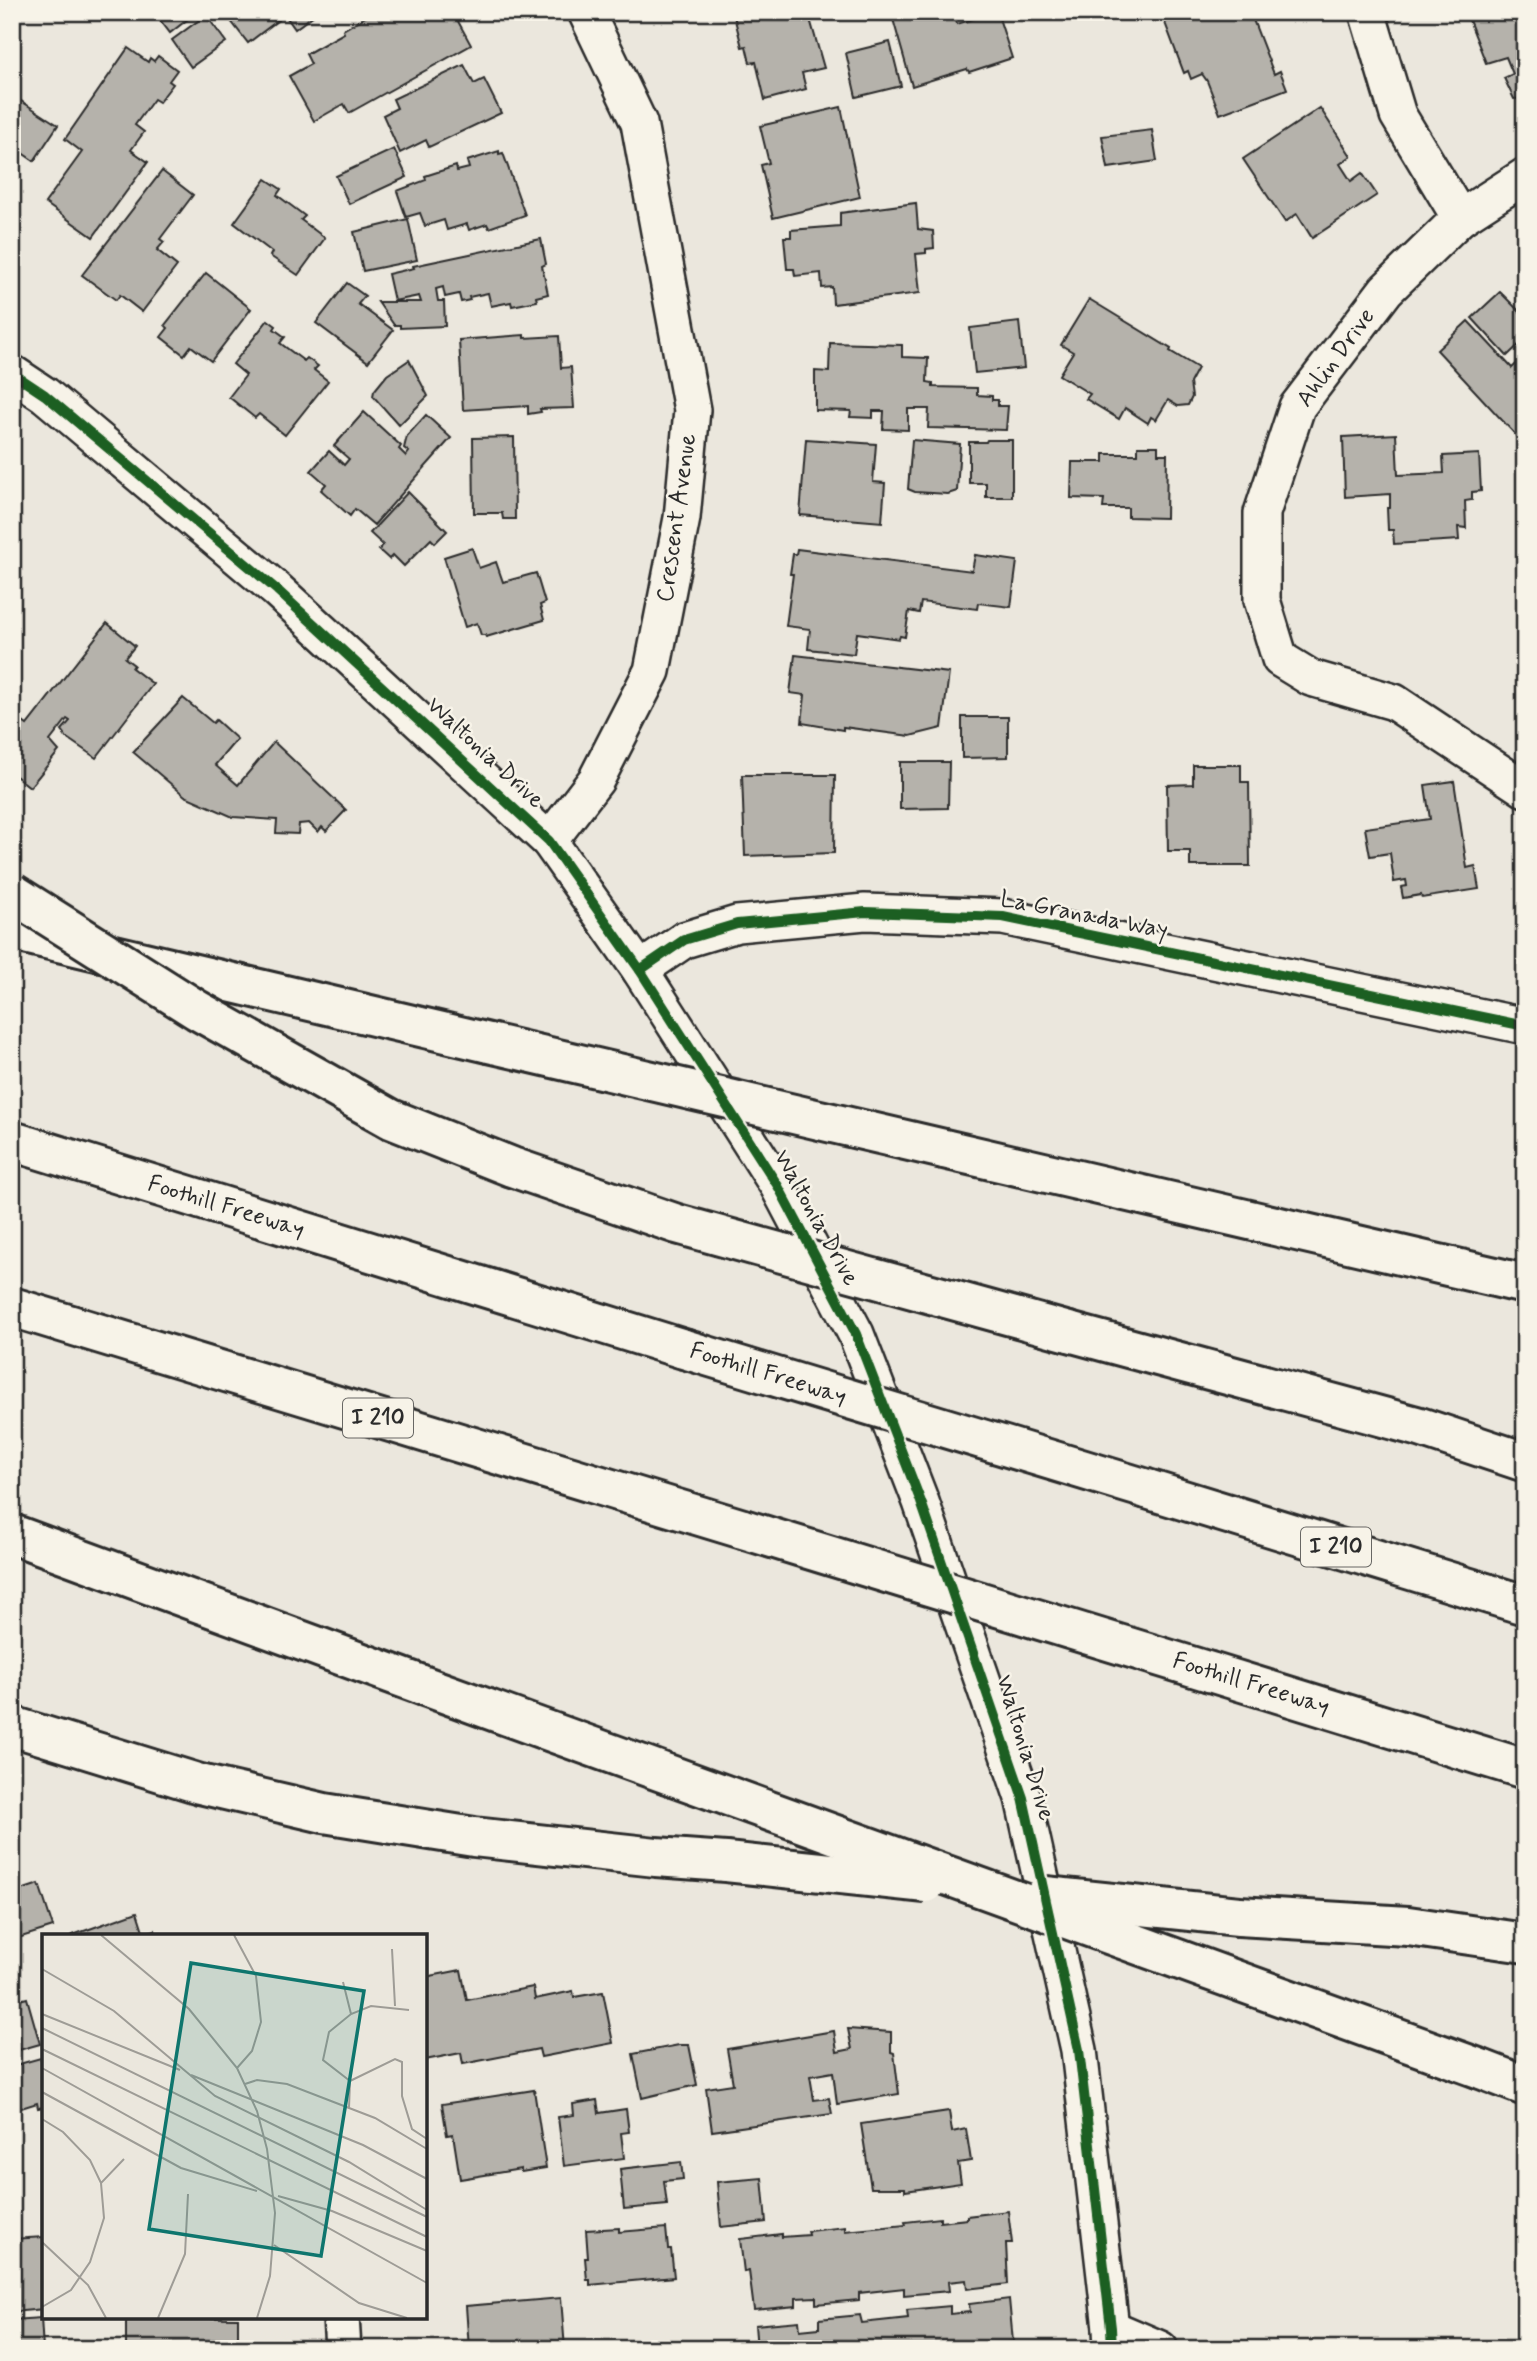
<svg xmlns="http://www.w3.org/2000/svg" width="1537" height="2361" font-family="Mynerve,sans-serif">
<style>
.building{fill:#b5b2ab;stroke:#2b2b2b;stroke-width:2}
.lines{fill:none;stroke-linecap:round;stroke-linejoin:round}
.street-casing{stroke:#2b2b2b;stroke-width:40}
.highway-casing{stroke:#2b2b2b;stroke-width:44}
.street{stroke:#f7f3e8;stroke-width:35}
.highway{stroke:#f7f3e8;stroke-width:38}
.highway-bridge-casing{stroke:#2b2b2b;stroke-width:44;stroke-linecap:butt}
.highway-bridge{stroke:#f7f3e8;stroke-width:38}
.cycleway-casing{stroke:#f7f3e8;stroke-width:15}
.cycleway{stroke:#1b5e20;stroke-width:10}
.labels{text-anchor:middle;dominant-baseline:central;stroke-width:5;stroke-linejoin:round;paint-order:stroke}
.shield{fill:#f7f3e8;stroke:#686764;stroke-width:2}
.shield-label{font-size:23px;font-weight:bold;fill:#2b2b2b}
.street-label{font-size:24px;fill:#2b2b2b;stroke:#f7f3e8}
.inset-road{fill:none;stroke:#9e9c96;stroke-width:2}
.view{fill:#0f766e;fill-opacity:0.15;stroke:#0f766e;stroke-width:3.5}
.inset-edge{fill:none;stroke:#2b2b2b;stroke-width:3.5}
</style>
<rect width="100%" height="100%" fill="#ebe7dd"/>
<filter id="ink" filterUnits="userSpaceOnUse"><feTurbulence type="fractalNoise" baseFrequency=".0143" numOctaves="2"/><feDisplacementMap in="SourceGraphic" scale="14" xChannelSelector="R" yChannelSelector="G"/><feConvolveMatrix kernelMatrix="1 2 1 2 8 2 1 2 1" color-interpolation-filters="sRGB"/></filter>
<g filter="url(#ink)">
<g class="building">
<path d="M 154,12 L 197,12 L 170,33 Z"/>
<path d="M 224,12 L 318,12 L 295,29 L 285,15 L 248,43 Z"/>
<path d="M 374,12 L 453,12 L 471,45 L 349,113 L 344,104 L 314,121 L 289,76 L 311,64 L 306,54 L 344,33 L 343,30 Z"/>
<path d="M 748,12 L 808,12 L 824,68 L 802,73 L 806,89 L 765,100 L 756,62 L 750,63 L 746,46 L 742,47 L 734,16 Z"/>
<path d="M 891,12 L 954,12 L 957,24 L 997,12 L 1012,58 L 969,72 L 967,69 L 912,86 Z"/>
<path d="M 1161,12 L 1216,12 L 1217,15 L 1225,12 L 1250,12 L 1274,74 L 1280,71 L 1287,89 L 1220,114 L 1207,81 L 1202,74 L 1191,79 L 1188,71 L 1184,73 Z"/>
<path d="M 1476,12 L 1525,12 L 1525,98 L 1514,99 L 1504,78 L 1513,74 L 1506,57 L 1486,63 L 1469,20 L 1475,18 L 1473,13 Z"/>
<path d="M 206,15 L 226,42 L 191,67 L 172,40 Z"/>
<path d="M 890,42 L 901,86 L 856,97 L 846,53 Z"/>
<path d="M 128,48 L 148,62 L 150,58 L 154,61 L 158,56 L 177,70 L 169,81 L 173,84 L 159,102 L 154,99 L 135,125 L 144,132 L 131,150 L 148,162 L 93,237 L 45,203 L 82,152 L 65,139 Z"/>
<path d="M 464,65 L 474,84 L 484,79 L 501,113 L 429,147 L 426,140 L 400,153 L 383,115 L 397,108 L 393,99 Z"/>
<path d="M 18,99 L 58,125 L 34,161 L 12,146 L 12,108 Z"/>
<path d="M 841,107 L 860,197 L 773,218 L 761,165 L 769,163 L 760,126 Z"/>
<path d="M 1320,108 L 1351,156 L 1340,164 L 1351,181 L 1362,173 L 1377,195 L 1312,238 L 1297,214 L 1285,222 L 1243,159 Z"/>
<path d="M 1152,130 L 1157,161 L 1108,168 L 1102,136 Z"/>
<path d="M 394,149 L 407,177 L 349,204 L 336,176 Z"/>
<path d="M 499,151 L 499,154 L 503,153 L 525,215 L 489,228 L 487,224 L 469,230 L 467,224 L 447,230 L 444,220 L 425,226 L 420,213 L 406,217 L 397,191 L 426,180 L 425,176 L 456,166 L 457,171 L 469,168 L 467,161 Z"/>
<path d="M 162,171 L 193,195 L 160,239 L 164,242 L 157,250 L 177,266 L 142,312 L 120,295 L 116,300 L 82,275 Z"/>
<path d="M 266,179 L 281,189 L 277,195 L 305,216 L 301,220 L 325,238 L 298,275 L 270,256 L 272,252 L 234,223 Z"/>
<path d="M 916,203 L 918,229 L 933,231 L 934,248 L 926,249 L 926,253 L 916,254 L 920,293 L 833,304 L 832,287 L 822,288 L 821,273 L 795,276 L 794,269 L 787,269 L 784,237 L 791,237 L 791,230 L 840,226 L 840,213 Z"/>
<path d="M 408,219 L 417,260 L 363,271 L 354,232 Z"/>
<path d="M 541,239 L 546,264 L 542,266 L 548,294 L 536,297 L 537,301 L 512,306 L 511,302 L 491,306 L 488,293 L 469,297 L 470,300 L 461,302 L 459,294 L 445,297 L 443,287 L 436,289 L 438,301 L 444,301 L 445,326 L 400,328 L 400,325 L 394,325 L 378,302 L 421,302 L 419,296 L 394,301 L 388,274 L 414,268 L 413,266 Z"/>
<path d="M 206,273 L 251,309 L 211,361 L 191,346 L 184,355 L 161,337 L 168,328 L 165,325 Z"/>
<path d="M 347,283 L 365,296 L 358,304 L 393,330 L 368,362 L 316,323 Z"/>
<path d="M 1500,292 L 1525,317 L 1525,339 L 1507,356 L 1472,318 Z"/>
<path d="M 1089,299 L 1171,349 L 1170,351 L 1198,368 L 1190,383 L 1192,397 L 1188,405 L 1178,406 L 1168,400 L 1156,420 L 1151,417 L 1148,423 L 1125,408 L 1119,419 L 1086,399 L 1090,394 L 1059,375 L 1073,352 L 1061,345 Z"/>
<path d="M 268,320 L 276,326 L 274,329 L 285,337 L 280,343 L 304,361 L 307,358 L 318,366 L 314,370 L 328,381 L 285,435 L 259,414 L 255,418 L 229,397 L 246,375 L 233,364 Z"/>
<path d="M 1468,321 L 1512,368 L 1525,356 L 1525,445 L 1437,350 Z"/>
<path d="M 1019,322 L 1024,368 L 975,373 L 970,328 Z"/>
<path d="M 524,335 L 524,338 L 559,336 L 561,368 L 571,367 L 574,408 L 540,409 L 541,412 L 528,414 L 528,406 L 463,410 L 459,340 Z"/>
<path d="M 830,343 L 902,345 L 902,357 L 928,358 L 927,382 L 933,383 L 933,387 L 977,388 L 977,395 L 992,396 L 992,400 L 998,400 L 998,406 L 1008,406 L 1006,430 L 928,428 L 929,409 L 908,409 L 908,430 L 883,429 L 884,411 L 873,411 L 873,418 L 850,417 L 851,411 L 815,410 L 815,371 L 829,372 Z"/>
<path d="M 409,360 L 428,396 L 399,425 L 373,396 L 374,391 L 387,375 Z"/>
<path d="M 364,412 L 401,446 L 399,449 L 406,456 L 409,452 L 404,448 L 407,436 L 426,415 L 451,438 L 374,525 L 355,509 L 350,516 L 321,490 L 326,484 L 311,471 L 329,451 L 344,465 L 349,459 L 334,446 Z"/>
<path d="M 1396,434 L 1398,475 L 1444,473 L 1443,456 L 1479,454 L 1481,491 L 1472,492 L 1472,500 L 1465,501 L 1466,528 L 1458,527 L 1459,540 L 1394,544 L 1393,530 L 1388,530 L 1387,508 L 1390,508 L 1390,494 L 1345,497 L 1343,437 Z"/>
<path d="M 514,437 L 515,519 L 503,519 L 502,513 L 474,513 L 473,438 Z"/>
<path d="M 806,439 L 876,444 L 873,482 L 885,483 L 882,522 L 800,515 Z"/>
<path d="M 912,440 L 960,444 L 957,491 L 948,494 L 915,492 L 908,489 Z"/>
<path d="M 987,440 L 1012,440 L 1012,497 L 986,497 L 986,483 L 969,483 L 969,442 L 986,442 Z"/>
<path d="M 1138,446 L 1158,446 L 1158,454 L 1167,454 L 1166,518 L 1128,517 L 1128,508 L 1103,508 L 1104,499 L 1071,498 L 1072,462 L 1104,462 L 1104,454 L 1138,454 Z"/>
<path d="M 408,492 L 447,531 L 435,543 L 431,539 L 404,566 L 393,555 L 389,559 L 379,550 L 383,545 L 370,533 Z"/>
<path d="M 472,548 L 479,568 L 496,562 L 503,582 L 536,573 L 545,603 L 540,605 L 544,620 L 486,637 L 485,635 L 481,635 L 477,623 L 465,627 L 444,557 Z"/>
<path d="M 797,549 L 972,571 L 975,555 L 1017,561 L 1011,607 L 978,603 L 977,609 L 921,602 L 919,613 L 909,611 L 905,637 L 900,636 L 899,639 L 857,633 L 854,654 L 808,649 L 810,629 L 786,626 L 793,574 L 790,574 L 793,554 L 796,554 Z"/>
<path d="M 107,623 L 135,646 L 125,658 L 134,665 L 132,668 L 153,684 L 96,758 L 64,736 L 65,734 L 62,730 L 70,721 L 67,719 L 50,741 L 59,751 L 30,787 L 12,773 L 12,735 L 23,722 L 27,725 Z"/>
<path d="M 795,655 L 949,673 L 942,728 L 910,736 L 843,727 L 843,730 L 802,723 L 805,695 L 790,693 Z"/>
<path d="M 183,698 L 213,723 L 216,720 L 237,739 L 215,765 L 238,785 L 274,742 L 346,810 L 326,831 L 322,827 L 318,832 L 309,823 L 299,824 L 298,834 L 276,833 L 277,820 L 233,817 L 185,796 L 133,752 Z"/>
<path d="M 962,717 L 1008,717 L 1008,757 L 962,758 Z"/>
<path d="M 900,762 L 949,762 L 948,808 L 900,809 Z"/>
<path d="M 1193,765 L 1241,765 L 1241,782 L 1249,782 L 1250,866 L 1190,866 L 1190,851 L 1168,851 L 1167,785 L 1193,784 Z"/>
<path d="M 742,775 L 835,775 L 834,853 L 745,856 Z"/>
<path d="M 1454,781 L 1467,868 L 1475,866 L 1479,889 L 1422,898 L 1421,895 L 1403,898 L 1401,887 L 1407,886 L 1406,880 L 1394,882 L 1390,853 L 1370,856 L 1365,828 L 1430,819 L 1425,785 Z"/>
<path d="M 39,1884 L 53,1927 L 12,1940 L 12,1893 Z"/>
<path d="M 137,1912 L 144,1934 L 155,1930 L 157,1936 L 70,1936 Z"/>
<path d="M 461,1970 L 467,2000 L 533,1987 L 535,1999 L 573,1991 L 574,1997 L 603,1992 L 613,2043 L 541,2057 L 539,2049 L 463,2064 L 461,2053 L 425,2060 L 425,1977 Z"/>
<path d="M 27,1998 L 40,2044 L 12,2052 L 12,2002 Z"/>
<path d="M 848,2029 L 891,2032 L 891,2052 L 894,2053 L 899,2094 L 837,2104 L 833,2072 L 810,2076 L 814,2100 L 829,2098 L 832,2114 L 712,2131 L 706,2088 L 733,2084 L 727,2049 L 834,2031 L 837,2052 L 852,2049 Z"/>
<path d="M 679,2045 L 689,2045 L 697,2085 L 642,2098 L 633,2054 Z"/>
<path d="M 44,2057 L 44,2107 L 38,2108 L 37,2103 L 12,2111 L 12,2066 Z"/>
<path d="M 534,2090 L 546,2168 L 521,2172 L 521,2169 L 460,2179 L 453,2134 L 447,2135 L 442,2104 Z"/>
<path d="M 597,2100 L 599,2113 L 626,2109 L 629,2132 L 621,2133 L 624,2158 L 564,2166 L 558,2117 L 574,2115 L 573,2104 Z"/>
<path d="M 949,2111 L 952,2132 L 966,2129 L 971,2161 L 958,2163 L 961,2183 L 905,2191 L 905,2188 L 871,2188 L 861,2124 Z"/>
<path d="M 681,2162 L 683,2179 L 664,2181 L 667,2205 L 624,2209 L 620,2169 Z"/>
<path d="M 762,2178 L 766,2222 L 721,2227 L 717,2182 Z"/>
<path d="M 1008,2211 L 1012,2243 L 1006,2243 L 1008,2284 L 967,2289 L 966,2280 L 948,2282 L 949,2291 L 904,2295 L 904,2288 L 859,2293 L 859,2300 L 816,2304 L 816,2297 L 796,2298 L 796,2306 L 754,2310 L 749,2271 L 744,2272 L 740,2239 L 782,2234 L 782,2237 L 809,2235 L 808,2231 L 845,2227 L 845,2231 L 906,2225 L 905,2222 L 940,2218 L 940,2222 L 967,2219 L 967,2216 Z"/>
<path d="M 619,2228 L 619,2232 L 666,2228 L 668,2249 L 671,2249 L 674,2277 L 590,2285 L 590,2280 L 587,2280 L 585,2258 L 588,2258 L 586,2230 Z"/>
<path d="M 44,2237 L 44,2309 L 12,2312 L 12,2239 Z"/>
<path d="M 561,2298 L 565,2349 L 469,2349 L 466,2306 Z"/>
<path d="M 1009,2299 L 1013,2342 L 1010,2342 L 1011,2349 L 757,2349 L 755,2325 L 799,2321 L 800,2330 L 819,2328 L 819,2319 L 860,2315 L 862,2323 L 908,2318 L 907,2310 L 950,2306 L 950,2314 L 970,2312 L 969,2304 Z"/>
<path d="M 126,2317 L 238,2318 L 238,2349 L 126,2349 Z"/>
<path d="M 41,2318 L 43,2349 L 12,2349 L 12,2320 Z"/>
</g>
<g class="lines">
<defs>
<g id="street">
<path d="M 1367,12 L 1398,115 L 1460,218"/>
<path d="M 1525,176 L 1460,218 L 1386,290 L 1297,407 L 1262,513 L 1262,600 L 1280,659 L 1311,678 L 1394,702 L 1525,789"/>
<path d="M 12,373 L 45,395 L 277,590 L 549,841 L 640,970 L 778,1186 L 856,1334 L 921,1502 L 1023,1798 L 1079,2050 L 1111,2328 L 1112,2349"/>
<path d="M 549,841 L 596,780 L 652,671 L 682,518 L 692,410 L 639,123 L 586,12"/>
<path d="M 640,970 L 684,940 L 737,924 L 865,912 L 1003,917 L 1525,1026"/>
<path d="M 341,2317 L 343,2349"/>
<path d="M 1111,2328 L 1160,2349"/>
</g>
<g id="highway">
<path d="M 12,931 L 489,1043"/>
<path d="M 12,1141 L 684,1349"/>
<path d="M 944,1149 L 1525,1284"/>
<path d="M 12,1307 L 743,1529"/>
<path d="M 1069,1332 L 1420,1427 L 1525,1462"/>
<path d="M 1147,1489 L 1525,1605"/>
<path d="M 12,1534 L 422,1685"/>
<path d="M 1210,1672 L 1525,1769"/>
<path d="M 12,1726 L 200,1784 L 324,1813 L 474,1837 L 656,1857 L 726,1862"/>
<path d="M 1239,1916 L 1408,1926 L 1525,1943"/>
<path d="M 1481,2069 L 1525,2086"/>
</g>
</defs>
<use href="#street" class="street-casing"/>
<use href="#highway" class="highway-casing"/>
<use href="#street" class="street"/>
<use href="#highway" class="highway"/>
<defs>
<g id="highway-bridge">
<path d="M 12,893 L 197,1010 L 391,1119 L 512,1167 L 677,1224 L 1069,1332"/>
<path d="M 489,1043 L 944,1149"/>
<path d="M 684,1349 L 1147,1489"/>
<path d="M 743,1529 L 1210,1672"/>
<path d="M 422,1685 L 1481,2069"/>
<path d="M 726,1862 L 926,1883"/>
<path d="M 1045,1896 L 1239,1916"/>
</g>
</defs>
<use href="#highway-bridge" class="highway-bridge-casing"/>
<use href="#highway-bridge" class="highway-bridge"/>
<defs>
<g id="cycleway">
<path d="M 12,373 L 45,395 L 277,590 L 549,841 L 640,970 L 778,1186 L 856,1334 L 921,1502 L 1023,1798 L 1079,2050 L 1111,2328 L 1112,2349"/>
<path d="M 640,970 L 684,940 L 737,924 L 865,912 L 1003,917 L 1525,1026"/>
</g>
</defs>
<use href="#cycleway" class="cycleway-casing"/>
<use href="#cycleway" class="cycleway"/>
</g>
</g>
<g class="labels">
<g class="shield">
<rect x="343" y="1398.5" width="70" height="39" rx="5"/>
<rect x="1301" y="1527.5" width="70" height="39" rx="5"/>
</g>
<g class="shield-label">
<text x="378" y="1418">I 210</text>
<text x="1336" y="1547">I 210</text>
</g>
<g class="street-label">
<text transform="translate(1336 358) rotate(-54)">Ahlin Drive</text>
<text transform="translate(677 518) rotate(-82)">Crescent Avenue</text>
<text transform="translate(485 753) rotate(43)">Waltonia Drive</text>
<text transform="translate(1084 915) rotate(11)">La Granada Way</text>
<text transform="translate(226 1207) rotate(17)">Foothill Freeway</text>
<text transform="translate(816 1218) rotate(61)">Waltonia Drive</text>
<text transform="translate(768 1374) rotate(17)">Foothill Freeway</text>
<text transform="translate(1251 1684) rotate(17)">Foothill Freeway</text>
<text transform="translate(1025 1748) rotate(73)">Waltonia Drive</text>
</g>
</g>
<g transform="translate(42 1934)">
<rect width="385" height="385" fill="#ebe7dd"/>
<path class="inset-road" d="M 59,1 L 147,75 L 195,134 L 215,177 L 225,215 L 233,279 L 228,342 L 215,384M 192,1 L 214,42 L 219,88 L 210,117 L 195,134M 350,15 L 353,72M 0,35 L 72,77 L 173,162 L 307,228 L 385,276M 301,48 L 309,80M 0,80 L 138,136M 0,94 L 385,283M 0,115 L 385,303M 0,134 L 385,349M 149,141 L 321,211 L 385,245M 308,147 L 281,126 L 287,98 L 309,80 L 329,72 L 367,76M 308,147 L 353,125 L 360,128 L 360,162 L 370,195 L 385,205M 203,150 L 215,146 L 245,150 L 333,184 L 385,215M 0,158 L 139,234 L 215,257M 307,174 L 308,147M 0,185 L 21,198 L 48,226 L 59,249M 236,262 L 290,277 L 385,317M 0,308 L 46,351 L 64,384M 232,311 L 317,369 L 365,384M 0,373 L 29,356 L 48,328 L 62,284 L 59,249 L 82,225M 116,384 L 143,320 L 146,260"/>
<path class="view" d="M 149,29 L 322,57 L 279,322 L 107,295 Z"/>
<rect width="385" height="385" class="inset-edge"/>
</g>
<rect width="1537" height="2361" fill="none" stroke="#f7f3e8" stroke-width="42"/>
<rect x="21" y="21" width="1495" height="2319" fill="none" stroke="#2b2b2b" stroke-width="2.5" filter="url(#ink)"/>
</svg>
